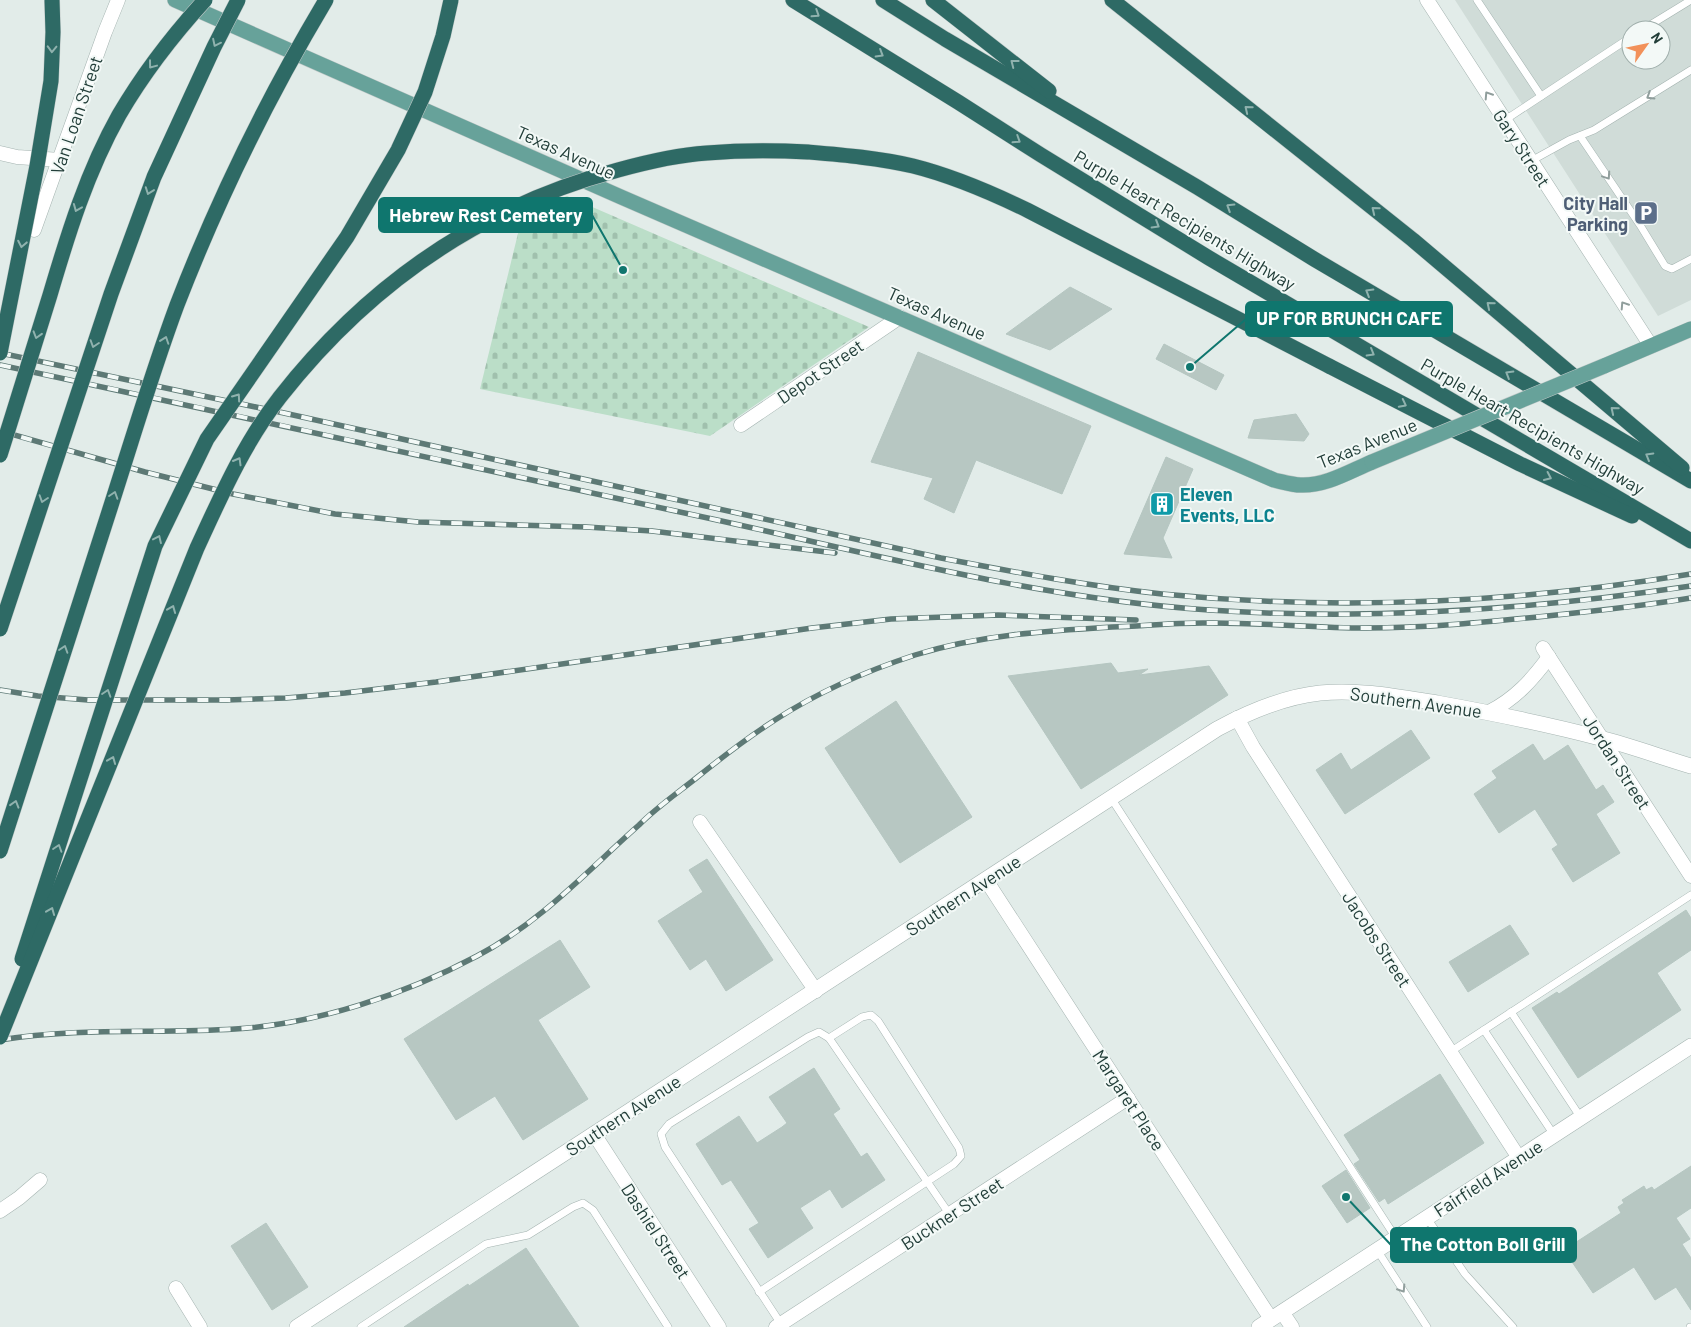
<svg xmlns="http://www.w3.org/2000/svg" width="1691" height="1327" font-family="Barlow,sans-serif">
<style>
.built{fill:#d0dcd8;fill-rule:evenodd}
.cemetery{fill:url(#cemetery-stones)}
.building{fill:#b7c7c2;stroke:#b5c6c1}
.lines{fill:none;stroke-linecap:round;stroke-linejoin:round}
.service-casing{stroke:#a5b4b1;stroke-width:8}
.minor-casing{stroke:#a5b4b1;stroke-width:15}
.tertiary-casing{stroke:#a5b4b1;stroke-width:16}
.primary-casing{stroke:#c1c9c8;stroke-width:16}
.motorway-casing{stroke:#c1c9c8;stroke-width:16}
.service{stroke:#fff;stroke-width:7}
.minor{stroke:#fff;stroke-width:14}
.tertiary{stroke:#fff;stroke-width:15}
.primary{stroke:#67a29a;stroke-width:15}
.motorway{stroke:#2e6a65;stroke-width:15}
.rail-casing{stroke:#5d7975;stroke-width:5.5}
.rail{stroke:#f3f9f7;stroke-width:4;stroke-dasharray:11;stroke-linecap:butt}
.primary-bridge-casing{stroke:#c1c9c8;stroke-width:16;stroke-linecap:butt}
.motorway-bridge-casing{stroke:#c1c9c8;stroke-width:16;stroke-linecap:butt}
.primary-bridge{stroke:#67a29a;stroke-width:15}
.motorway-bridge{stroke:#2e6a65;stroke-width:15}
.oneway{stroke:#90b2ae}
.oneway2{stroke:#909e9c}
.labels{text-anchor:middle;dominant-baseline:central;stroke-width:4;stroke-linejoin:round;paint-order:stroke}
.street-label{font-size:18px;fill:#223e39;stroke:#f3f9f7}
.service-label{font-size:18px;font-weight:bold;fill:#4e5e75;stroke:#f3f9f7;text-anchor:end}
.culture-label{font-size:18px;font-weight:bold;fill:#0d838f;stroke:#f3f9f7;text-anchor:start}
.leader{fill:none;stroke:#0f766e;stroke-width:2}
.callout-dot{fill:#0f766e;stroke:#f3f9f7;stroke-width:2}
.callout{fill:#0f766e;stroke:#0f766e;stroke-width:2}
.callout-label{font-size:19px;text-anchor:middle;font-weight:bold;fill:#fff}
</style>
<defs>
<pattern id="cemetery-stones" width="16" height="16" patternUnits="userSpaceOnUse" patternTransform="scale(1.25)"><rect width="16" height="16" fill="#bbdec8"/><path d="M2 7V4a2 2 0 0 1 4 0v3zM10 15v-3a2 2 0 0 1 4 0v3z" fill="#a0c0ad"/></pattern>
</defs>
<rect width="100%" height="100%" fill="#e2ece9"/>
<path class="built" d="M 1455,0 L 1691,0 L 1691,300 L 1658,316 ZM 1631,30 L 1661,30 L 1661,60 L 1631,60 Z"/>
<path class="cemetery" d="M 567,196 L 869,327 L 710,436 L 480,389 L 523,213 Z"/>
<g class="building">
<path d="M 1070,287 L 1112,309 L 1050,350 L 1006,334 Z"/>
<path d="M 1164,344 L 1224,375 L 1216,390 L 1156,359 Z"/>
<path d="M 918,352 L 1091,426 L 1062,494 L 976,460 L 954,513 L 924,499 L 933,478 L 871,462 Z"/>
<path d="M 1296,414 L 1309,434 L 1304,441 L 1248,438 L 1254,420 Z"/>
<path d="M 1166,457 L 1193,469 L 1163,538 L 1172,558 L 1124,554 Z"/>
<path d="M 1111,663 L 1118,673 L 1148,669 L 1139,675 L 1209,666 L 1228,695 L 1081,789 L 1008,676 Z"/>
<path d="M 896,701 L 972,817 L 900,863 L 825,748 Z"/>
<path d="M 1411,730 L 1430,758 L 1345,814 L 1316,770 L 1341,753 L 1351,770 Z"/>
<path d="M 1533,744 L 1544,761 L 1568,745 L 1596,790 L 1603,785 L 1614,802 L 1596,814 L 1620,853 L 1573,882 L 1552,849 L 1558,845 L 1535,809 L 1499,833 L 1474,794 L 1497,778 L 1492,771 Z"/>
<path d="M 707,859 L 773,960 L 726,991 L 706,959 L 690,970 L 658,921 L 703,892 L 689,870 Z"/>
<path d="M 1686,910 L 1691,918 L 1691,950 L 1657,973 L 1681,1010 L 1578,1078 L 1532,1008 L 1557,992 L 1559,994 Z"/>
<path d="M 1510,925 L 1529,954 L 1468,992 L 1449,962 Z"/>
<path d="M 560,940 L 590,987 L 538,1020 L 588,1099 L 523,1140 L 495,1096 L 456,1120 L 404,1039 Z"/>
<path d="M 814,1068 L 840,1109 L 833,1114 L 861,1157 L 867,1153 L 885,1180 L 842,1208 L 830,1189 L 800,1208 L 813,1228 L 768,1258 L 749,1229 L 759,1223 L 731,1180 L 722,1185 L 696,1144 L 739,1116 L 757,1143 L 782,1127 L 787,1123 L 769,1097 Z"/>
<path d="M 1440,1074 L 1484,1143 L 1388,1204 L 1385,1198 L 1379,1202 L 1354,1164 L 1360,1160 L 1344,1135 Z"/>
<path d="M 1691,1166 L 1691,1208 L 1676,1218 L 1690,1239 L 1682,1244 L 1691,1258 L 1691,1310 L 1676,1287 L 1655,1300 L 1634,1267 L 1593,1293 L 1564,1250 L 1621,1213 L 1618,1207 L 1624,1203 L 1622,1200 L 1644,1186 L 1646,1190 L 1652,1187 L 1654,1190 Z"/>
<path d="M 1346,1170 L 1370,1208 L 1347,1223 L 1322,1186 Z"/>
<path d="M 266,1223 L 308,1287 L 272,1310 L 231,1246 Z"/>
<path d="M 526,1248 L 579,1327 L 404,1327 L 468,1284 L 469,1286 Z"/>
</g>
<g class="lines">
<defs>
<g id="service">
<path d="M 1477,0 L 1541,96"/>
<path d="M 1642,30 L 1691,0"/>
<path d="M 1505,120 L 1631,37"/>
<path d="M 1580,136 L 1640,225 L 1665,266 L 1672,269 L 1691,259"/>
<path d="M 1531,161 L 1569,140 L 1594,130 L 1691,70"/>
<path d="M 1111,798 L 1396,1238"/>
<path d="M 1511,1012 L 1581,1118"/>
<path d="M 1484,1030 L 1554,1135"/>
<path d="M 1450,1052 L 1691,895"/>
<path d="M 1427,1218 L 1465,1274 L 1513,1327"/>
<path d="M 1377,1250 L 1427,1327"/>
<path d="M 759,1292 L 954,1164 L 961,1156 L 959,1148 L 878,1021 L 871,1015 L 862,1017 L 829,1038"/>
<path d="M 781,1324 L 665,1147 L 661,1134 L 669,1124 L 808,1037 L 819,1032 L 829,1038 L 950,1215"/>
<path d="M 361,1327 L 486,1244 L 528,1235 L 573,1207 L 583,1203 L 593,1210 L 668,1327"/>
<path d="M 1690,1327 L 1691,1327"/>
</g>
<g id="minor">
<path d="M 1427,0 L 1651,346"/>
<path d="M 0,153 L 17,157 L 60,160"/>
<path d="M 34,230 L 105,32 L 118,0"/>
<path d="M 741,425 L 900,317"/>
<path d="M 1543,648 L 1691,876"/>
<path d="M 1489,712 C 1515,699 1532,680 1549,657"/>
<path d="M 1237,718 L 1253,747 L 1519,1158"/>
<path d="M 700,822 L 816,991"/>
<path d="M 986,880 L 1271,1319"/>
<path d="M 594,1134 L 719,1327"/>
<path d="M 0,1211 L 19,1198 L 40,1180"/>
<path d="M 176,1288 L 200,1327"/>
<path d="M 1282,1312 L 1292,1327"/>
<path d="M 776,1327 L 1128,1098"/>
</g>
<g id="tertiary">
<path d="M 297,1327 L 1217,729 C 1250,711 1283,697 1320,693 C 1359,689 1399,697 1437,703 C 1492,713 1547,724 1600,738 C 1631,746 1661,757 1691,766"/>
<path d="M 1259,1327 L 1691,1046"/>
</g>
<g id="primary">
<path d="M 175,0 L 621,197 L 1274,480 C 1283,482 1292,485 1301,485 C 1326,486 1350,471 1372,462"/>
<path d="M 1604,366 L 1691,329"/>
</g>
<g id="motorway">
<path d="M 793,0 L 958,102 L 1041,155 L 1209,258 L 1691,541"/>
<path d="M 883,0 L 945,39 L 1197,187 L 1314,259 L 1691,481"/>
<path d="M 933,0 L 1049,91"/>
<path d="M 1112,0 L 1413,240 L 1682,468"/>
<path d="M 1329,366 L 1520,464 L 1632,516"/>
</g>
</defs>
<use href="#service" class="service-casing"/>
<use href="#minor" class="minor-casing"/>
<use href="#tertiary" class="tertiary-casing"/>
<use href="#primary" class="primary-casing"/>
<use href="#motorway" class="motorway-casing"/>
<use href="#service" class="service"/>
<use href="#minor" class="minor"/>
<use href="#tertiary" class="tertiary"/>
<use href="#primary" class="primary"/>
<use href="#motorway" class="motorway"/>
<defs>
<g id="rail">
<path d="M 0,353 L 284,413 L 941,558 C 1014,572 1088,586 1162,594 C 1338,611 1517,603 1691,574"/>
<path d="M 0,365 C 239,416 478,468 717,520 C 880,556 1043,599 1209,610 C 1372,621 1530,610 1691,586"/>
<path d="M 0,431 L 145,472 L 233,494 L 335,514 L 418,522 L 586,527 L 652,531 L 835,553"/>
<path d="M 0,690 L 38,696 L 88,700 L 227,700 L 286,698 L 345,693 L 436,682 L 812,628 L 891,619 L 998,615 L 1136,620"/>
<path d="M 0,1040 C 78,1027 157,1034 235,1029 C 317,1024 406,994 477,956 C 541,922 586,872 639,825 C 656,808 676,794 695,779 C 721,758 747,738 775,720 C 818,692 866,671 915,655 C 979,635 1045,631 1112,627 C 1142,626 1172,623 1203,623 C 1257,622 1312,628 1366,628 C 1427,628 1487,622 1547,616 C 1595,611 1643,606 1691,598"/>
</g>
</defs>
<use href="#rail" class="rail-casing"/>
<use href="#rail" class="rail"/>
<defs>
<path id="primary-bridge" d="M 1372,462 L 1604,366"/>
<g id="motorway-bridge">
<path d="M 0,353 L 37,166 L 51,81 L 53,32 L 52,0"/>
<path d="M 0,455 C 17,402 33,349 50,295 C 68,234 87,172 119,115 C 143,74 173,35 205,0"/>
<path d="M 0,629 L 111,294 L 154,177 L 214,47 L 238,0"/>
<path d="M 0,851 C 35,740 71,629 107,518 C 130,447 151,375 177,305 C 218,199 268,97 326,0"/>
<path d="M 22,959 L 155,546 L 207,439 L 347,237 L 398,150 L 425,92 L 443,36 L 451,0"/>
<path d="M 0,1037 L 197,548 C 221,496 244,443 280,397 C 368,285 479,207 618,170 C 647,162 677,155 707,153 C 741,150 774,150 808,152 C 843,155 879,158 913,166 C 953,176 990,192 1027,210 L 1329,366"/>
</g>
</defs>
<use href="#primary-bridge" class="primary-bridge-casing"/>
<use href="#motorway-bridge" class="motorway-bridge-casing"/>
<use href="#primary-bridge" class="primary-bridge"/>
<use href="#motorway-bridge" class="motorway-bridge"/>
</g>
<defs><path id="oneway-chevron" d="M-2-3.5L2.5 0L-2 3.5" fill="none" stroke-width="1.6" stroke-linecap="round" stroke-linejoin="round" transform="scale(1.25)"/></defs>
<g class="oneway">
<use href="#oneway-chevron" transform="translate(816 14) rotate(33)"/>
<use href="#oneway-chevron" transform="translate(216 43) rotate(116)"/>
<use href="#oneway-chevron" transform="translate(52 49) rotate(92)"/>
<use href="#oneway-chevron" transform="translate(880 54) rotate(31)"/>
<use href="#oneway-chevron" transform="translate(1014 63) rotate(-142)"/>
<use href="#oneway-chevron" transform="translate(152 65) rotate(127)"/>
<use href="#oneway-chevron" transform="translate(1248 109) rotate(-141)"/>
<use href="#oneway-chevron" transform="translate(1017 140) rotate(33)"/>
<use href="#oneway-chevron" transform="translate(149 191) rotate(110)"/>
<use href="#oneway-chevron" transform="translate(1230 207) rotate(-148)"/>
<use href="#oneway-chevron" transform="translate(77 208) rotate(112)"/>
<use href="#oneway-chevron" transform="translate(1375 210) rotate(-141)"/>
<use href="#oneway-chevron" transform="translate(1156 225) rotate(31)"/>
<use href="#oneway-chevron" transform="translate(22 244) rotate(101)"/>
<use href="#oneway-chevron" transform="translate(1369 292) rotate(-149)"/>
<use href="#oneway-chevron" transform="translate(1490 305) rotate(-140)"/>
<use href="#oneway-chevron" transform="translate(37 335) rotate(107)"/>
<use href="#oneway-chevron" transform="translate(165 340) rotate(-71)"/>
<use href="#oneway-chevron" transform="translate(94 344) rotate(108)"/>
<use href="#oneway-chevron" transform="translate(1371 353) rotate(30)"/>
<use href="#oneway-chevron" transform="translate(1509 374) rotate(-149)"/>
<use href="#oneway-chevron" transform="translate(237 397) rotate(-55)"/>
<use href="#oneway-chevron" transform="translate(1403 404) rotate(27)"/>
<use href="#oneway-chevron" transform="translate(1614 410) rotate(-140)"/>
<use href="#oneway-chevron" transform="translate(1649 456) rotate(-150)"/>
<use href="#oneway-chevron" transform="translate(238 461) rotate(-60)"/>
<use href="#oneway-chevron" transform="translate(1548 477) rotate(25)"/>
<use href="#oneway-chevron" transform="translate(114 495) rotate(-72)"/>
<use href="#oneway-chevron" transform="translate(43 499) rotate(108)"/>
<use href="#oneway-chevron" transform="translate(158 539) rotate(-65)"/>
<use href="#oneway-chevron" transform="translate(172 609) rotate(-68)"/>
<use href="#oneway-chevron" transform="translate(64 649) rotate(-72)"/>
<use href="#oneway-chevron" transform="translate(107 693) rotate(-72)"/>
<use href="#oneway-chevron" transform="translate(112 760) rotate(-68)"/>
<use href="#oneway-chevron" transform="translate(15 804) rotate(-73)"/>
<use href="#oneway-chevron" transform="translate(58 848) rotate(-72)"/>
<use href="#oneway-chevron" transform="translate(51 911) rotate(-68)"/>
</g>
<g class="oneway2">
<use href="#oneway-chevron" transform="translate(1488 95) rotate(-123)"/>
<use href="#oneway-chevron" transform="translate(1650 96) rotate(148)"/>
<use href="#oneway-chevron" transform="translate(1607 176) rotate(56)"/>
<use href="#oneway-chevron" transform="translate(1624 305) rotate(-123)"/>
<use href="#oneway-chevron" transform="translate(1402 1289) rotate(57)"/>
</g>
<defs>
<symbol id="parking-square" viewBox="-11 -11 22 22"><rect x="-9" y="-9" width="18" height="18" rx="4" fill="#5c6f8a" stroke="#f3f9f7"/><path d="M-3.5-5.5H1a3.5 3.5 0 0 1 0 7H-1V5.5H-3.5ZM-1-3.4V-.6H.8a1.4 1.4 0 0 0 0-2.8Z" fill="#fff"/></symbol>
<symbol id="building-square" viewBox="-11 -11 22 22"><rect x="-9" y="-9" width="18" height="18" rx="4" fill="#0f9aa8" stroke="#f3f9f7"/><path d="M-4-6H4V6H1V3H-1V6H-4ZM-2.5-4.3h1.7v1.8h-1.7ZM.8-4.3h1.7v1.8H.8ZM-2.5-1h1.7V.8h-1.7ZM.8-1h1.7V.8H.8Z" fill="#fff"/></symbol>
</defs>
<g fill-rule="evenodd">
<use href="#parking-square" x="1632" y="199" width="28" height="28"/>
<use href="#building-square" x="1148" y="490" width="28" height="28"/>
</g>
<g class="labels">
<g class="street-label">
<text transform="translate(76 115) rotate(-71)">Van Loan Street</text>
<text transform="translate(1522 148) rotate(57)">Gary Street</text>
<text transform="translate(566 152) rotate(24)">Texas Avenue</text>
<text transform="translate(1185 220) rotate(31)">Purple Heart Recipients Highway</text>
<text transform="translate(937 313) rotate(24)">Texas Avenue</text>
<text transform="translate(820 371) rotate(-34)">Depot Street</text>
<text transform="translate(1533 426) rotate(30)">Purple Heart Recipients Highway</text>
<text transform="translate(1367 443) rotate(-22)">Texas Avenue</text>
<text transform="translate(1416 702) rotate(8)">Southern Avenue</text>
<text transform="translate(1617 762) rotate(57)">Jordan Street</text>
<text transform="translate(963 895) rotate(-33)">Southern Avenue</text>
<text transform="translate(1377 939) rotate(57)">Jacobs Street</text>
<text transform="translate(1129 1100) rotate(57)">Margaret Place</text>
<text transform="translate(623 1115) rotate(-33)">Southern Avenue</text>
<text transform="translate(1488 1178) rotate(-33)">Fairfield Avenue</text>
<text transform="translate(952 1213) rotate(-33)">Buckner Street</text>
<text transform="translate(656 1231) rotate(57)">Dashiel Street</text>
</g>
<g class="service-label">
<text x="1628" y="203">City Hall<tspan x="1628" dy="21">Parking</tspan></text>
</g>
<g class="culture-label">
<text x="1180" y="494">Eleven<tspan x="1180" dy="21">Events, LLC</tspan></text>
</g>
</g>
<path class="leader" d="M623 270L592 215M1190 367L1246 319M1346 1197L1391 1245"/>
<g class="callout-dot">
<circle cx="623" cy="270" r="5"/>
<circle cx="1190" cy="367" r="5"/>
<circle cx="1346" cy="1197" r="5"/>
</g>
<g class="callout">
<rect x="379" y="198" width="213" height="34" rx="5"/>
<rect x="1246" y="302" width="206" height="34" rx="5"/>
<rect x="1391" y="1228" width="185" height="34" rx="5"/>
</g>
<g class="callout-label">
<text x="486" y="222">Hebrew Rest Cemetery</text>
<text x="1349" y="325">UP FOR BRUNCH CAFE</text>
<text x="1483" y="1251">The Cotton Boll Grill</text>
</g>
<g transform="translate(1646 45) rotate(57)"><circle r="24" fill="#f3f9f7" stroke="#9faeab"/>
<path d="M0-4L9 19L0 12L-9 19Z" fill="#f2915a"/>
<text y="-8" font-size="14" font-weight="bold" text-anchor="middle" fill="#223e39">N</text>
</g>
</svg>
